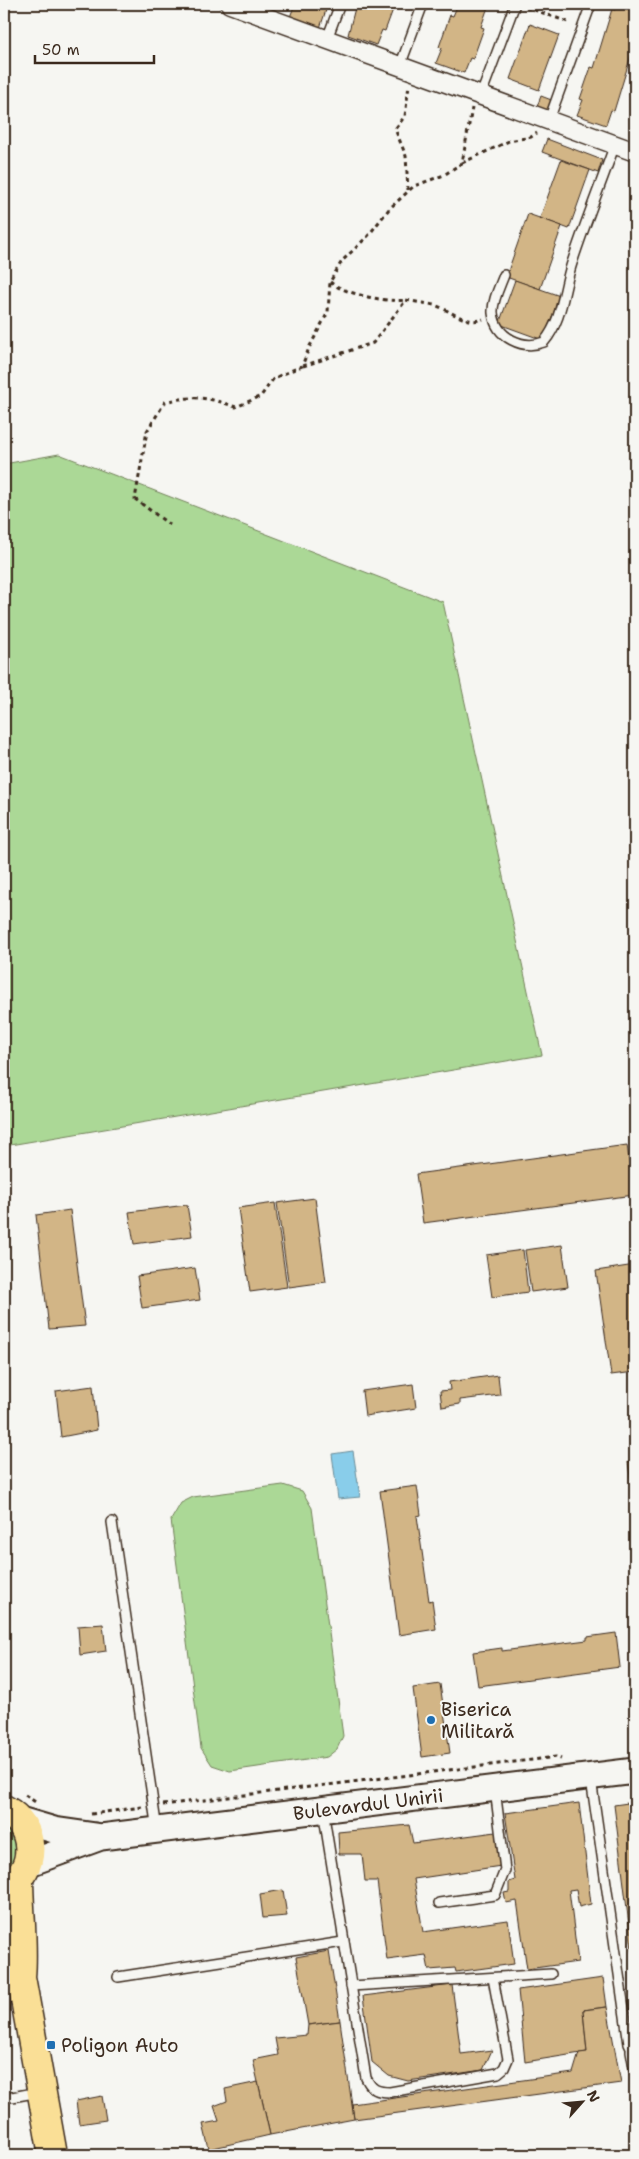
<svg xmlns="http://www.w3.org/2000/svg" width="639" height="2159" font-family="'Shantell Sans',sans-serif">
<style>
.green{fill:#abd896;stroke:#73815a}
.water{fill:#89cdea;stroke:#6a8c98}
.building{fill:#d2b586;stroke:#3b2a1e}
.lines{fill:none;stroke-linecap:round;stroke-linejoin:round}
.service-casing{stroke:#3b2a1e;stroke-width:12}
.minor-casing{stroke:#3b2a1e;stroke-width:21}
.secondary-casing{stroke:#3b2a1e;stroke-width:29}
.primary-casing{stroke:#3b2a1e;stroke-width:31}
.path{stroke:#3b2a1e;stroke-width:3;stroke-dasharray:4 4;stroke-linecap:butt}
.service{stroke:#f6f6f2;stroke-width:9}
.minor{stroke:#f6f6f2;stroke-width:18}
.secondary{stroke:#f6f6f2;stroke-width:25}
.primary{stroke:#fadf96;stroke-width:28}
.poi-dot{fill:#1f6fb2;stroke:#f6f6f2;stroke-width:2}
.labels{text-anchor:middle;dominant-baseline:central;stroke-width:4;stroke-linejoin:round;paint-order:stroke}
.poi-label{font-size:19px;fill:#3b2a1e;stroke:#f6f6f2;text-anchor:start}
.street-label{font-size:19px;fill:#3b2a1e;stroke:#f6f6f2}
</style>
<rect width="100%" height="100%" fill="#f6f6f2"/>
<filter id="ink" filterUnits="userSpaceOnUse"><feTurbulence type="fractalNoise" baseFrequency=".02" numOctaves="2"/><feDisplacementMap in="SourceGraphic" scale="10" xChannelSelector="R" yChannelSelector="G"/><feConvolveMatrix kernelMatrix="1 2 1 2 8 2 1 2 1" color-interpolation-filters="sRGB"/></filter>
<g filter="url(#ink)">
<g class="green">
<path d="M 59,454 L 443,602 L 542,1055 L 4,1146 L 4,464 Z"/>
<path d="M 283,1485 L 302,1491 L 312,1508 L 343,1736 L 337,1749 L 327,1757 L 230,1771 L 212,1765 L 201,1748 L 171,1520 L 181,1503 L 193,1497 Z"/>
<path d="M 4,1824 C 18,1842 21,1855 4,1873 Z"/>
</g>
<path class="water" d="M 353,1451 L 360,1497 L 338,1499 L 332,1454 Z"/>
<g class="building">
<path d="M 295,4 L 328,4 L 320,28 L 290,17 Z"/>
<path d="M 356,4 L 395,4 L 385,31 L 382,30 L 376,45 L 348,35 Z"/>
<path d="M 458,4 L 489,4 L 481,27 L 484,28 L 473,59 L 470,58 L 464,73 L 436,63 L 442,48 L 439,47 L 450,15 L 453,16 Z"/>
<path d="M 618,4 L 635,4 L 635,53 L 632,52 L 614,111 L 611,110 L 606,125 L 577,115 L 583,100 L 580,99 L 591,67 L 594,68 L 612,9 L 615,10 Z"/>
<path d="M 530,24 L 559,35 L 539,90 L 510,79 Z"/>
<path d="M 541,96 L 554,101 L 549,117 L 535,112 Z"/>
<path d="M 547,139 L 602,160 L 598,173 L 542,152 Z"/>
<path d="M 561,160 L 590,170 L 569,229 L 540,218 Z"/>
<path d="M 528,214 L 562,226 L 540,289 L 506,277 Z"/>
<path d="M 515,280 L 560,296 L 543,340 L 499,324 Z"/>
<path d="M 627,1145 L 634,1195 L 423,1223 L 416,1174 Z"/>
<path d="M 315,1198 L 326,1282 L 289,1287 L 277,1203 Z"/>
<path d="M 275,1203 L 287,1287 L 250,1292 L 238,1208 Z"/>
<path d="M 187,1205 L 192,1236 L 134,1244 L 129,1212 Z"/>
<path d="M 70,1210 L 85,1326 L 49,1329 L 36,1215 Z"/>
<path d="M 562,1245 L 568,1287 L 531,1292 L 525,1250 Z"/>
<path d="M 523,1250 L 528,1292 L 492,1297 L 486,1255 Z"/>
<path d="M 635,1265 L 635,1372 L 611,1375 L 596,1271 Z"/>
<path d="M 195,1268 L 200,1300 L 142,1308 L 137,1276 Z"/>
<path d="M 498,1375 L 500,1395 L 460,1400 L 460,1404 L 442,1407 L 440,1391 L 450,1390 L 449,1382 Z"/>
<path d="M 413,1384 L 416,1408 L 365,1416 L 362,1391 Z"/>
<path d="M 93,1386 L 97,1430 L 61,1437 L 56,1391 Z"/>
<path d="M 635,1461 L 635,1492 L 632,1491 L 628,1462 Z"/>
<path d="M 417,1486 L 421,1515 L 417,1516 L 429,1601 L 432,1600 L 436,1629 L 399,1635 L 380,1491 Z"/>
<path d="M 103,1624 L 106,1651 L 80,1655 L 78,1626 Z"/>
<path d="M 616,1633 L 620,1667 L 478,1686 L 473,1652 L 502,1648 L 502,1651 L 587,1640 L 587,1637 Z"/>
<path d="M 440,1684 L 450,1753 L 422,1757 L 413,1688 Z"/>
<path d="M 635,1802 L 635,1973 L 614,1805 Z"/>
<path d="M 579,1803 L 591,1904 L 579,1907 L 576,1889 L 569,1890 L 578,1962 L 527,1969 L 517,1901 L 506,1903 L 504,1893 L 509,1892 L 509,1882 L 515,1880 L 505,1813 Z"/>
<path d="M 409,1825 L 413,1843 L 496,1832 L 501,1866 L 414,1879 L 423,1932 L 508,1920 L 514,1964 L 456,1972 L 455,1968 L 429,1970 L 426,1955 L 387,1960 L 377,1881 L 365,1881 L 362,1854 L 339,1854 L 338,1832 Z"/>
<path d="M 283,1890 L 287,1916 L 263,1918 L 260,1894 Z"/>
<path d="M 329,1951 L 340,2021 L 308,2025 L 296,1957 Z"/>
<path d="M 603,1978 L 607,2007 L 583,2010 L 587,2052 L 525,2062 L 518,1990 Z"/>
<path d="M 452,1985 L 461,2054 L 492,2050 L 483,2070 L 408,2081 L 389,2076 L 372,2062 L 363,1996 Z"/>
<path d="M 607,2007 L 621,2083 L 354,2119 L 352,2104 L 573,2073 L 579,2053 L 587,2052 L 583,2010 Z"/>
<path d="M 340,2021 L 354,2119 L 270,2135 L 253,2060 L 278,2055 L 275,2038 L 307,2035 L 308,2025 Z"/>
<path d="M 258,2082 L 270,2135 L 209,2149 L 203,2124 L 219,2121 L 214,2106 L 227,2101 L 225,2089 Z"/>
<path d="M 102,2096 L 106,2120 L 79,2124 L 76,2101 Z"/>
</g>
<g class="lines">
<defs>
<g id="service">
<path d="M 327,39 L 340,4"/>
<path d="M 400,66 L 423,4"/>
<path d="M 481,95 L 515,4"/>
<path d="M 549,120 L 591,4"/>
<path d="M 504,275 C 500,286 492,301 493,313 C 496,338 523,350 544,342 C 563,319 563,290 572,263 C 585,223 601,184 615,144"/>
<path d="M 112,1522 L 157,1830"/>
<path d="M 591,1779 L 629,2044 L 635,2056"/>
<path d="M 323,1810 L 366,2078 C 372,2090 377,2092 390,2092 L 498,2073 L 504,2068 L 508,2059 L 493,1978"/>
<path d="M 439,1903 L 495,1895 L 505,1870 L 495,1789"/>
<path d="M 118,1977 L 343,1942"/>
<path d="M 351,1986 L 551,1974"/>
<path d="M 631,2051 L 635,2073"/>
<path d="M 12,2097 L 39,2092"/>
</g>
<path id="minor" d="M 230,4 L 635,152"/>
<g id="secondary">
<path d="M 20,1820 L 54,1830 L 96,1836"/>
<path id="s1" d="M 27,1864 L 101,1837 L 635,1771"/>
</g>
<g id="primary">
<path d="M 4,1809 C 36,1825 39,1870 6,1887"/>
<path d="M 19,1877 C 19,1911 24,1944 21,1977 L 53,2155"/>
</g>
</defs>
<use href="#service" class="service-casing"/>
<use href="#minor" class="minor-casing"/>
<use href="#secondary" class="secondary-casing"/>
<use href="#primary" class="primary-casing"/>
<g class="path">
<path d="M 526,7 L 571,23"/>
<path d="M 462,163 L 509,141 L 531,137 L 537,133"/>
<path d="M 408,190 L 406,156 L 395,129 L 405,116 L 409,85"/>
<path d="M 330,282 C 345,294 387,303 406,300"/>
<path d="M 303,366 L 373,343 L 406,300 C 415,302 425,303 434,305 C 449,309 466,326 483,319"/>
<path d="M 170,525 L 135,499 L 147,431 L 165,402 C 194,395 208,397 236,407 L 261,396 L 274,378 L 302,366 L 309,348 L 328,312 L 330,282 L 342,261 L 368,236 L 389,209 L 414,186 L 444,175 L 462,163 L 472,108"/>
<path d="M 25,1795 L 37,1803"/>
<path d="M 163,1805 L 556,1757 L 561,1759"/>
<path d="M 91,1814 L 142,1807"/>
</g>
<use href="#service" class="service"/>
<use href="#minor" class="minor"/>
<use href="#secondary" class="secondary"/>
<use href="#primary" class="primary"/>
</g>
</g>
<g class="poi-dot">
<circle cx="431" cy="1720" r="5"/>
<rect x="46" y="2040" width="10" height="10" rx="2.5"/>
</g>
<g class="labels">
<g class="poi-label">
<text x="441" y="1709">Biserica<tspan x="441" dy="22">Militară</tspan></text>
<text x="61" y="2045">Poligon Auto</text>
</g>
<g class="street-label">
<text stroke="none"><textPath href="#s1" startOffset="348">Bulevardul Unirii</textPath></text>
</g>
</g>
<rect width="639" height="2159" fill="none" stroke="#f6f6f2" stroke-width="20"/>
<rect x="10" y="10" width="619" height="2139" fill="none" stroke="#3b2a1e" stroke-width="2" filter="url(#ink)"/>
<g transform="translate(582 2102) rotate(63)" stroke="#f6f6f2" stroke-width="4" paint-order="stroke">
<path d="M0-4L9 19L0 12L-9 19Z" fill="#3b2a1e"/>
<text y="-8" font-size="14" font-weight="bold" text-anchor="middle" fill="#3b2a1e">N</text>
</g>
<path d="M35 55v8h119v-8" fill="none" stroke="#3b2a1e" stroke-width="2.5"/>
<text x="42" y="55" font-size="15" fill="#3b2a1e" stroke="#f6f6f2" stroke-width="4" paint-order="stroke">50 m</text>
</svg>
